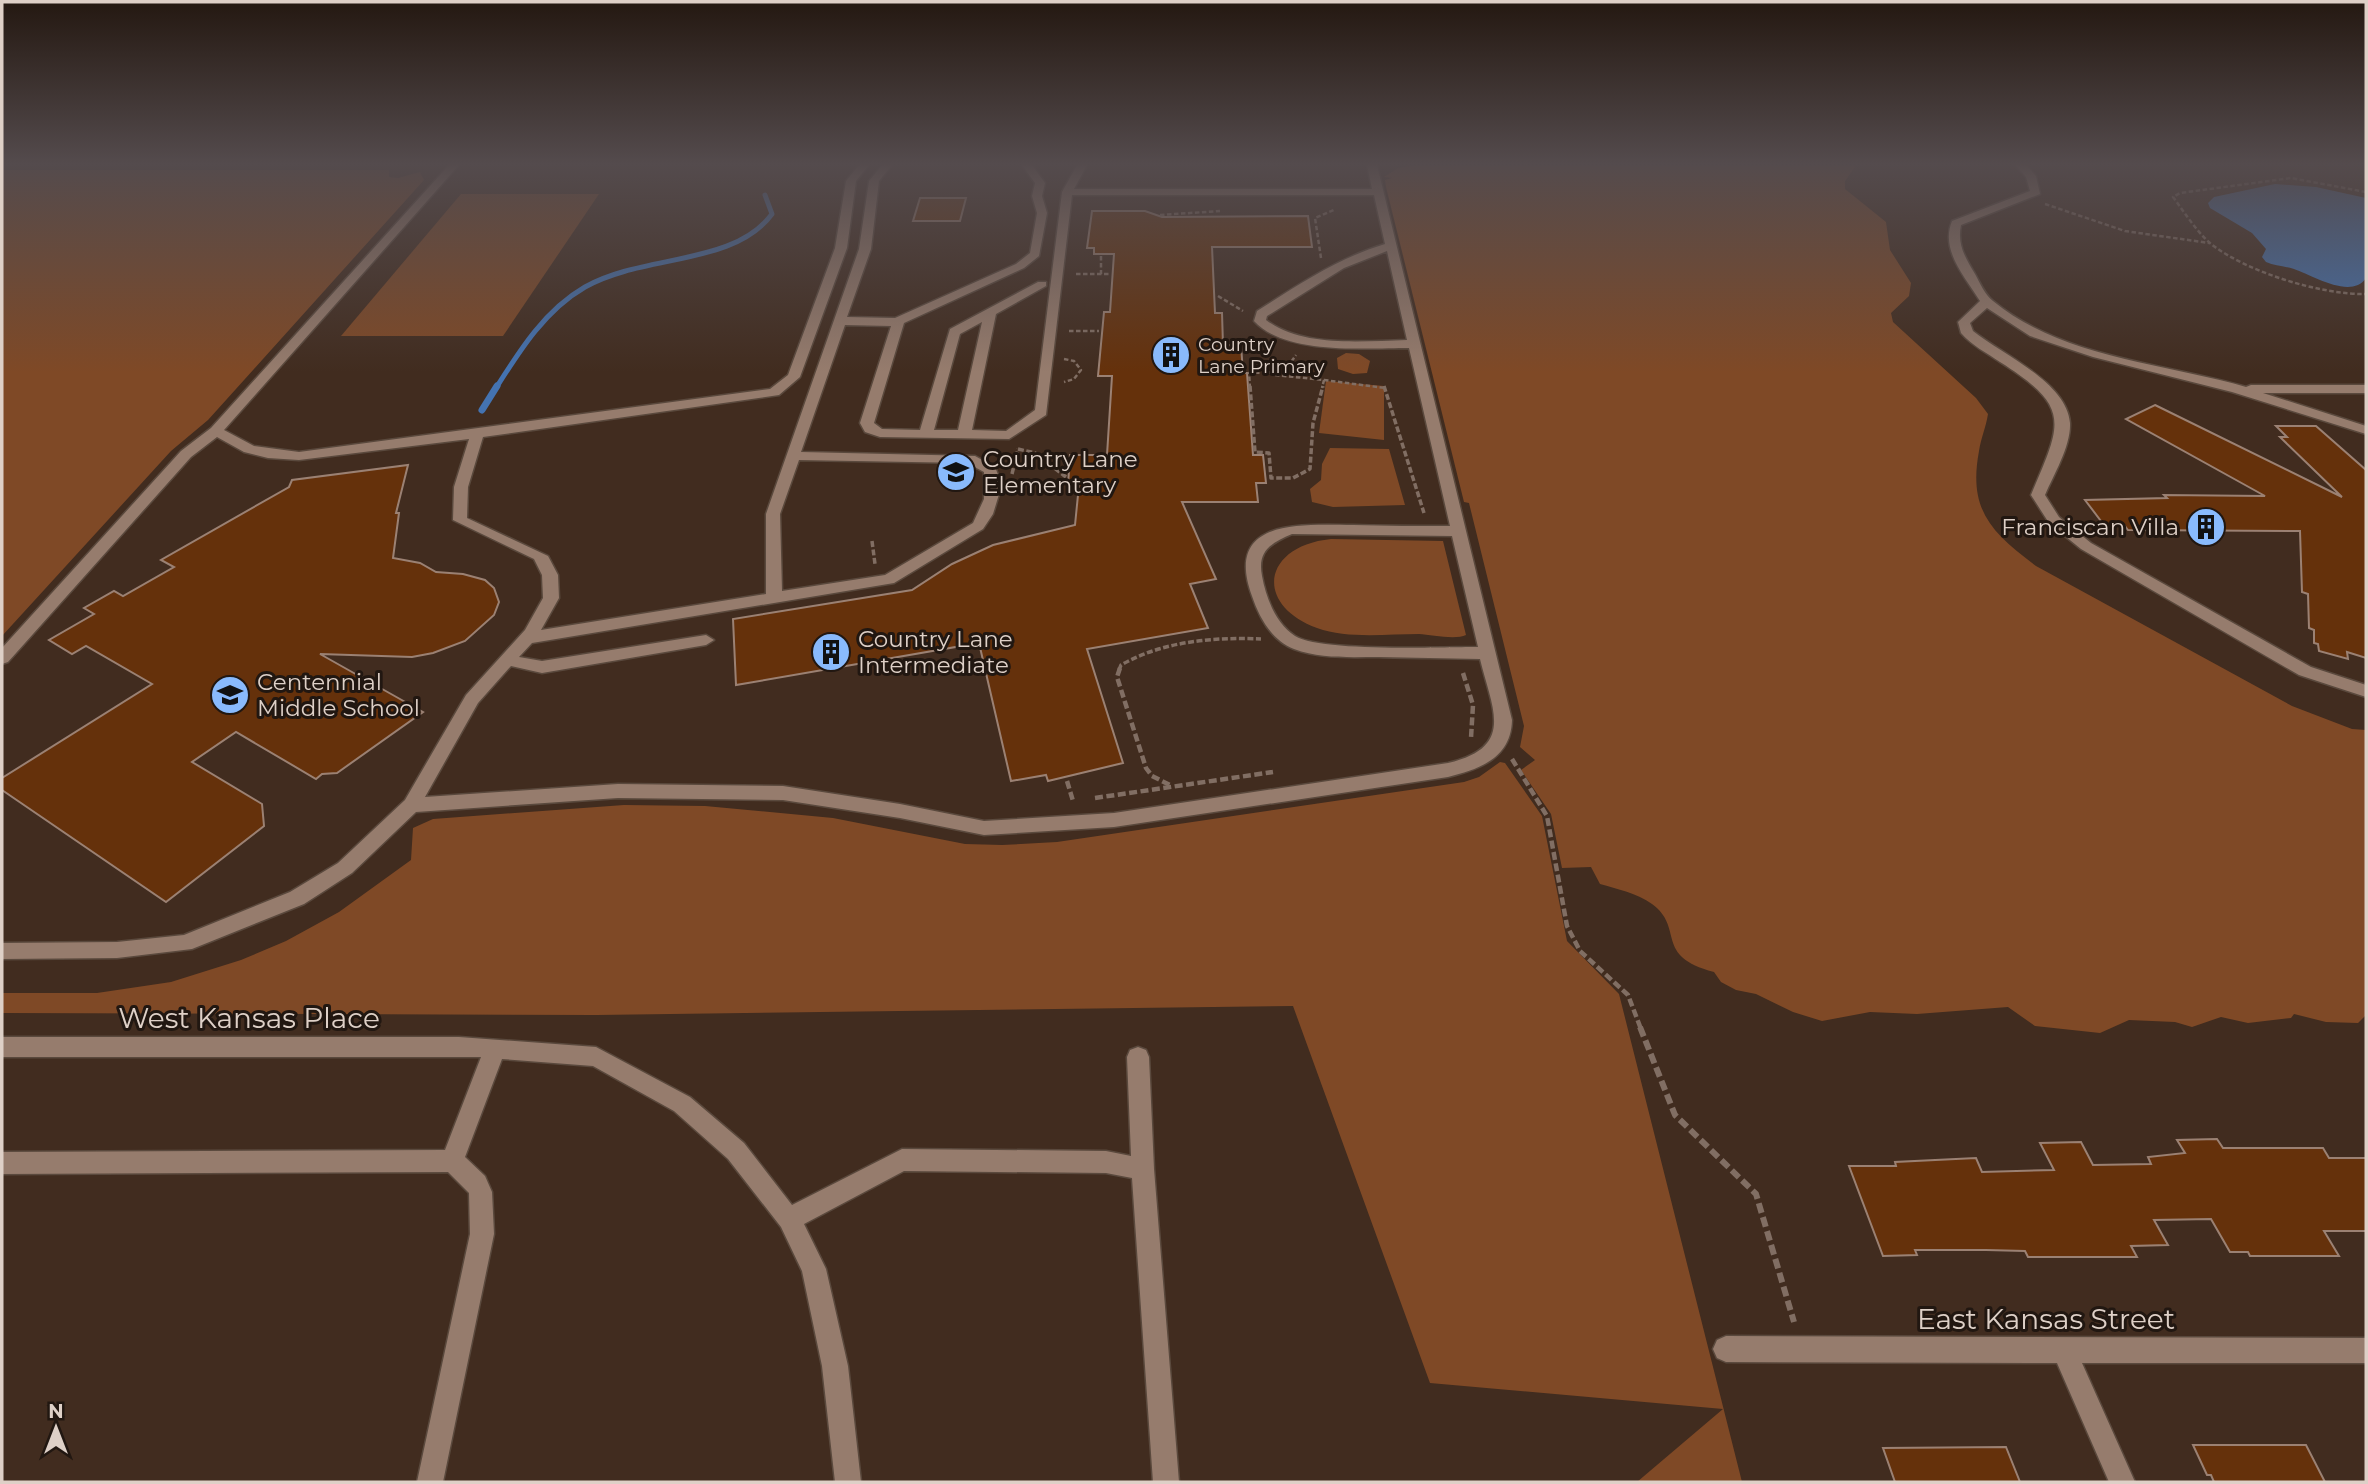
<svg xmlns="http://www.w3.org/2000/svg" width="2368" height="1484" font-family="Montserrat,sans-serif">
<style>
.green{fill:#7f4926}
.water{fill:#4473b1}
.lines{fill:none;stroke-linecap:round;stroke-linejoin:round}
.stream-far1{stroke:#4473b1;stroke-width:5}
.stream{stroke:#4473b1;stroke-width:7}
.building{fill:#65310b;stroke:#9b8173;stroke-width:2}
.minor-casing{stroke:#5a493d;stroke-width:3}
.path-far3{stroke:#816e63;stroke-width:2.5;stroke-dasharray:4.5 2.5;stroke-linecap:butt}
.path-far2{stroke:#816e63;stroke-width:3.5;stroke-dasharray:6 2.5;stroke-linecap:butt}
.path-far1{stroke:#816e63;stroke-width:4.5;stroke-dasharray:8 3.5;stroke-linecap:butt}
.path{stroke:#816e63;stroke-width:6;stroke-dasharray:10 4.5;stroke-linecap:butt}
.minor{fill:#967c6d;fill-rule:evenodd}
.labels{text-anchor:middle;dominant-baseline:central;stroke-width:6;stroke-linejoin:round;paint-order:stroke}
.far-poi-label{font-size:19px;fill:#ded0c7;stroke:#211711;text-anchor:start}
.poi-label{font-size:23px;fill:#ded0c7;stroke:#211711;text-anchor:start}
.near-street-label{font-size:28px;fill:#ded0c7;stroke:#211711}
</style>
<rect width="100%" height="100%" fill="#412c1f"/>
<g class="green">
<path d="M 1417,165 L 1853,165 L 1855,167 L 1845,181 L 1845,189 L 1886,222 L 1890,250 L 1911,283 L 1909,296 L 1891,313 L 1893,322 L 1976,398 L 1988,414 C 1986,427 1981,438 1979,451 C 1968,510 1991,532 2036,566 L 2292,706 L 2352,729 L 2366,730 L 2366,1015 L 2358,1023 L 2326,1022 L 2294,1014 L 2291,1018 L 2248,1023 L 2221,1017 L 2192,1027 L 2175,1022 L 2129,1020 L 2100,1033 L 2035,1026 L 2008,1007 L 1917,1014 L 1870,1012 L 1822,1021 L 1793,1012 L 1756,994 L 1736,990 L 1721,982 L 1714,972 C 1653,956 1685,928 1652,904 C 1637,893 1617,889 1600,884 L 1591,867 L 1562,868 L 1551,814 L 1521,770 L 1535,760 L 1520,747 L 1524,726 L 1469,503 L 1464,502 L 1386,187 L 1385,180 L 1392,178 L 1384,177 L 1398,168 Z"/>
<path d="M 2,170 L 389,170 L 389,177 L 398,178 L 420,172 L 424,180 L 208,420 L 171,451 L 2,636 Z"/>
<path d="M 461,194 L 599,194 L 503,336 L 341,336 Z"/>
<path d="M 1346,353 L 1359,354 L 1370,361 L 1367,373 L 1353,374 L 1338,369 L 1337,358 Z"/>
<path d="M 1326,381 L 1384,386 L 1384,440 L 1319,433 Z"/>
<path d="M 1330,448 L 1389,449 L 1405,505 L 1333,507 L 1312,502 L 1310,489 L 1321,480 L 1322,464 Z"/>
<path d="M 1331,539 L 1443,541 L 1466,635 C 1456,640 1431,635 1419,634 C 1386,634 1347,639 1317,628 C 1253,604 1263,546 1331,539 Z"/>
<path d="M 1500,762 L 1505,763 L 1542,816 L 1567,941 L 1619,994 L 1742,1482 L 1637,1482 L 1723,1409 L 1430,1383 L 1293,1006 L 596,1015 L 2,1013 L 2,993 L 97,993 L 171,982 L 241,960 L 286,941 L 339,912 L 411,860 L 413,828 L 433,819 L 624,805 L 705,806 L 833,818 L 965,844 L 1002,845 L 1057,842 L 1464,782 L 1479,777 Z"/>
</g>
<path class="water" d="M 2275,184 L 2316,187 L 2366,198 L 2366,278 C 2351,300 2312,275 2294,269 C 2284,266 2275,266 2266,262 L 2262,257 L 2266,249 L 2252,233 L 2210,208 L 2208,203 L 2214,197 Z"/>
<g class="lines">
<path class="stream-far1" d="M 496,388 C 520,350 545,310 585,287 C 643,254 734,266 772,214 L 765,195"/>
<path class="stream" d="M 482,410 L 497,386"/>
</g>
<g class="building">
<path d="M 920,198 L 966,198 L 960,221 L 913,221 Z"/>
<path d="M 1092,211 L 1145,211 L 1162,217 L 1308,216 L 1312,247 L 1212,247 L 1215,313 L 1222,313 L 1223,345 L 1241,345 L 1243,373 L 1247,373 L 1253,455 L 1263,455 L 1266,483 L 1256,483 L 1258,502 L 1182,502 L 1216,579 L 1190,584 L 1208,628 L 1087,649 L 1123,763 L 1048,781 L 1046,775 L 1011,781 L 979,643 L 736,685 L 733,619 L 912,590 L 952,564 L 993,545 L 1075,525 L 1079,485 L 1068,485 L 1070,455 L 1107,455 L 1112,376 L 1098,376 L 1104,312 L 1110,312 L 1114,254 L 1094,254 L 1094,248 L 1087,248 Z"/>
<path d="M 2155,405 L 2342,497 L 2280,437 L 2287,437 L 2276,426 L 2316,426 L 2366,470 L 2366,658 L 2347,652 L 2348,659 L 2319,651 L 2318,644 L 2314,643 L 2314,630 L 2309,628 L 2308,594 L 2302,592 L 2300,531 L 2128,530 L 2124,525 L 2104,525 L 2085,500 L 2167,498 L 2164,495 L 2265,496 L 2126,419 Z"/>
<path d="M 408,465 L 396,513 L 399,513 L 393,558 L 420,563 L 436,572 L 463,574 L 485,580 L 494,588 L 499,602 L 494,615 L 465,641 L 433,653 L 412,657 L 320,654 L 423,712 L 337,773 L 322,774 L 316,779 L 236,732 L 192,762 L 262,804 L 264,826 L 166,902 L 2,790 L 2,778 L 152,684 L 86,646 L 72,654 L 49,640 L 94,614 L 84,608 L 114,591 L 123,596 L 174,567 L 161,560 L 289,487 L 292,480 Z"/>
<path d="M 2217,1139 L 2223,1148 L 2323,1148 L 2329,1158 L 2366,1158 L 2366,1231 L 2324,1231 L 2339,1256 L 2250,1256 L 2248,1252 L 2230,1252 L 2211,1219 L 2154,1220 L 2168,1245 L 2131,1246 L 2137,1257 L 2028,1257 L 2025,1251 L 1986,1250 L 1915,1250 L 1917,1255 L 1883,1256 L 1849,1166 L 1896,1166 L 1895,1162 L 1976,1158 L 1982,1172 L 2054,1170 L 2040,1143 L 2081,1142 L 2093,1165 L 2151,1164 L 2148,1157 L 2185,1153 L 2177,1140 Z"/>
<path d="M 2193,1445 L 2306,1445 L 2325,1482 L 2214,1482 L 2211,1475 L 2207,1475 Z"/>
<path d="M 2006,1447 L 2020,1482 L 1895,1482 L 1883,1448 Z"/>
</g>
<g class="lines">
<defs>
<g id="minor">
<path d="M 449,165 L 459,165 L 224,430 L 254,446 L 299,452 L 770,389 L 788,375 L 835,248 L 846,181 L 859,165 L 869,165 L 856,181 L 847,248 L 800,377 L 779,395 L 483,437 L 468,487 L 467,518 L 548,556 L 558,575 L 559,598 L 541,630 L 766,594 L 766,514 L 859,249 L 869,181 L 882,165 L 892,165 L 879,181 L 871,249 L 847,317 L 895,318 L 1016,264 L 1030,253 L 1037,213 L 1032,196 L 1035,183 L 1022,165 L 1032,165 L 1045,183 L 1042,196 L 1047,213 L 1039,256 L 1024,268 L 904,323 L 874,423 L 882,429 L 920,430 L 950,329 L 1038,282 L 1046,282 L 1046,286 L 996,314 L 972,430 L 1006,431 L 1035,410 L 1062,192 L 1077,165 L 1087,165 L 1074,189 L 1372,189 L 1367,165 L 1377,165 L 1512,720 C 1511,758 1480,769 1448,777 L 1114,827 L 984,835 L 900,818 L 783,800 L 618,798 L 416,812 L 352,873 L 304,904 L 192,949 L 117,958 L 2,959 L 2,943 L 117,942 L 184,935 L 290,892 L 338,863 L 405,800 L 466,695 L 525,630 L 543,598 L 542,575 L 534,559 L 453,520 L 454,487 L 469,439 L 299,460 L 268,458 L 244,452 L 217,437 L 191,457 L 8,662 L 2,664 L 2,648 L 181,451 L 211,428 ZM 1072,195 L 1374,195 L 1385,244 C 1338,258 1298,285 1257,311 L 1254,321 C 1285,355 1366,348 1409,348 L 1450,526 C 1418,526 1386,526 1353,525 C 1303,525 1223,517 1252,596 C 1259,617 1272,641 1294,649 C 1321,659 1350,657 1379,657 C 1412,658 1446,658 1480,659 C 1492,709 1516,747 1448,763 L 1114,813 L 984,821 L 900,804 L 783,786 L 618,784 L 425,797 L 478,703 L 511,666 L 542,673 L 706,645 L 714,640 L 706,635 L 542,661 L 519,657 L 532,643 L 894,583 L 983,529 L 993,514 L 1000,491 L 999,477 L 995,467 L 975,456 L 801,452 L 845,325 L 891,326 L 860,423 L 865,432 L 880,437 L 1009,439 L 1046,415 ZM 1387,251 L 1407,340 C 1363,341 1303,348 1266,320 L 1267,316 L 1344,268 ZM 982,322 L 958,430 L 934,430 L 960,334 ZM 799,460 L 967,463 L 984,472 L 984,499 L 973,523 L 885,575 L 782,591 L 780,514 ZM 1292,534 L 1452,536 L 1478,647 C 1442,647 1320,652 1295,636 C 1276,624 1266,598 1262,576 C 1257,551 1271,543 1292,534 Z"/>
<path d="M 2015,165 L 2026,165 L 2036,176 L 2040,194 L 1961,225 C 1957,245 1965,257 1975,274 C 1980,283 1985,295 1993,301 C 2062,358 2163,363 2246,387 L 2251,385 L 2366,385 L 2366,393 L 2263,393 L 2366,426 L 2366,434 L 2232,392 L 2093,357 L 2030,336 L 1987,308 L 1970,323 L 1973,331 C 2001,354 2067,382 2070,423 C 2071,446 2054,474 2045,495 L 2059,517 L 2091,543 L 2311,667 L 2366,685 L 2366,697 L 2299,675 L 2081,549 L 2049,523 L 2031,495 C 2061,423 2073,408 2000,362 C 1987,353 1971,345 1961,333 L 1958,322 L 1980,301 C 1965,277 1940,250 1952,221 L 2030,191 L 2026,177 Z"/>
<path d="M 2,1037 L 459,1037 L 596,1047 L 690,1097 L 744,1143 L 792,1205 L 902,1149 L 1106,1151 L 1131,1156 L 1127,1057 L 1130,1050 L 1138,1047 L 1146,1050 L 1149,1057 L 1154,1169 L 1179,1482 L 1153,1482 L 1132,1178 L 1106,1173 L 904,1171 L 804,1224 L 826,1269 L 848,1366 L 861,1482 L 835,1482 L 822,1366 L 802,1271 L 781,1227 L 728,1159 L 674,1111 L 593,1066 L 502,1059 L 465,1157 L 485,1176 L 492,1192 L 494,1234 L 443,1482 L 417,1482 L 470,1234 L 469,1193 L 448,1172 L 2,1174 L 2,1152 L 445,1150 L 481,1057 L 2,1057 Z"/>
<path d="M 1726,1336 L 2366,1338 L 2366,1363 L 2082,1363 L 2135,1482 L 2109,1482 L 2057,1363 L 1726,1362 L 1717,1358 L 1713,1349 L 1717,1340 Z"/>
</g>
</defs>
<use href="#minor" class="minor-casing"/>
<g class="path-far3">
<path d="M 2366,192 L 2291,178 L 2180,193 L 2173,197 C 2185,213 2196,231 2211,244 C 2247,272 2321,295 2366,294"/>
<path d="M 2045,204 L 2125,231 L 2209,243"/>
<path d="M 1160,215 L 1220,211"/>
<path d="M 1101,256 L 1101,274"/>
<path d="M 1321,258 L 1315,218 L 1334,210"/>
<path d="M 1076,274 L 1109,274"/>
<path d="M 1218,296 L 1243,311"/>
<path d="M 1069,331 L 1099,331"/>
<path d="M 1064,359 L 1074,361 L 1081,370 L 1074,379 L 1064,382"/>
<path d="M 1275,375 L 1324,380 L 1322,388"/>
<path d="M 1324,380 L 1385,388"/>
<path d="M 1250,388 L 1249,373 L 1284,372 L 1296,355"/>
</g>
<g class="path-far2">
<path d="M 1250,386 L 1255,452 L 1269,453 L 1271,478 L 1293,478 L 1310,469 L 1313,423 L 1323,386"/>
<path d="M 1384,386 L 1424,513"/>
<path d="M 1018,449 L 1035,453 L 1066,477"/>
<path d="M 1012,474 L 1018,449"/>
<path d="M 872,541 L 875,564"/>
<path d="M 1119,670 L 1121,665 C 1163,641 1214,637 1261,639"/>
</g>
<g class="path-far1">
<path d="M 1120,668 L 1117,677 L 1146,768 L 1152,776 L 1172,786"/>
<path d="M 1463,673 L 1473,705 L 1471,738"/>
<path d="M 1512,759 L 1547,816 L 1567,926 L 1580,951 L 1628,995 L 1641,1029"/>
<path d="M 1067,781 L 1073,801"/>
<path d="M 1095,798 L 1273,772"/>
</g>
<path class="path" d="M 1640,1027 L 1675,1115 L 1756,1194 L 1794,1322"/>
<use href="#minor" class="minor"/>
</g>
<linearGradient id="sky" x2="0" y2="1"><stop stop-color="#241811"/><stop offset="0.44" stop-color="#544b4d"/><stop offset="1" stop-color="#544b4d" stop-opacity="0"/></linearGradient>
<rect width="2368" height="372" fill="url(#sky)"/>
<defs>
<symbol id="building-disc" viewBox="-11 -11 22 22"><circle r="9.5" fill="#89bafc" stroke="#211711"/><path d="M-4-6H4V6H1V3H-1V6H-4ZM-2.5-4.3h1.7v1.8h-1.7ZM.8-4.3h1.7v1.8H.8ZM-2.5-1h1.7V.8h-1.7ZM.8-1h1.7V.8H.8Z" fill="#111"/></symbol>
<symbol id="school-disc" viewBox="-11 -11 22 22"><circle r="9.5" fill="#89bafc" stroke="#211711"/><path d="M0-5L7-2L0 1L-7-2ZM-4 1L0 2.5L4 1V4Q0 6-4 4Z" fill="#111"/></symbol>
</defs>
<g fill-rule="evenodd">
<use href="#building-disc" x="1149" y="333" width="44" height="44"/>
<use href="#school-disc" x="934" y="450" width="44" height="44"/>
<use href="#building-disc" x="2184" y="505" width="44" height="44"/>
<use href="#building-disc" x="809" y="630" width="44" height="44"/>
<use href="#school-disc" x="208" y="673" width="44" height="44"/>
</g>
<g class="labels">
<g class="far-poi-label">
<text x="1198" y="344">Country<tspan x="1198" dy="22">Lane Primary</tspan></text>
</g>
<g class="poi-label">
<text x="983" y="459">Country Lane<tspan x="983" dy="26">Elementary</tspan></text>
<text x="2179" y="527" text-anchor="end">Franciscan Villa</text>
<text x="858" y="639">Country Lane<tspan x="858" dy="26">Intermediate</tspan></text>
<text x="257" y="682">Centennial<tspan x="257" dy="26">Middle School</tspan></text>
</g>
<g class="near-street-label">
<text x="249" y="1018">West Kansas Place</text>
<text x="2046" y="1319">East Kansas Street</text>
</g>
</g>
<rect width="2368" height="1484" fill="none" stroke="#ded0c7" stroke-width="7"/>
<g transform="translate(56 1428)" stroke="#211711" stroke-width="5" paint-order="stroke">
<path d="M0-5L12 26L0 18L-12 26Z" fill="#ded0c7"/>
<text y="-10" font-size="19" font-weight="bold" text-anchor="middle" fill="#ded0c7">N</text>
</g>
</svg>
